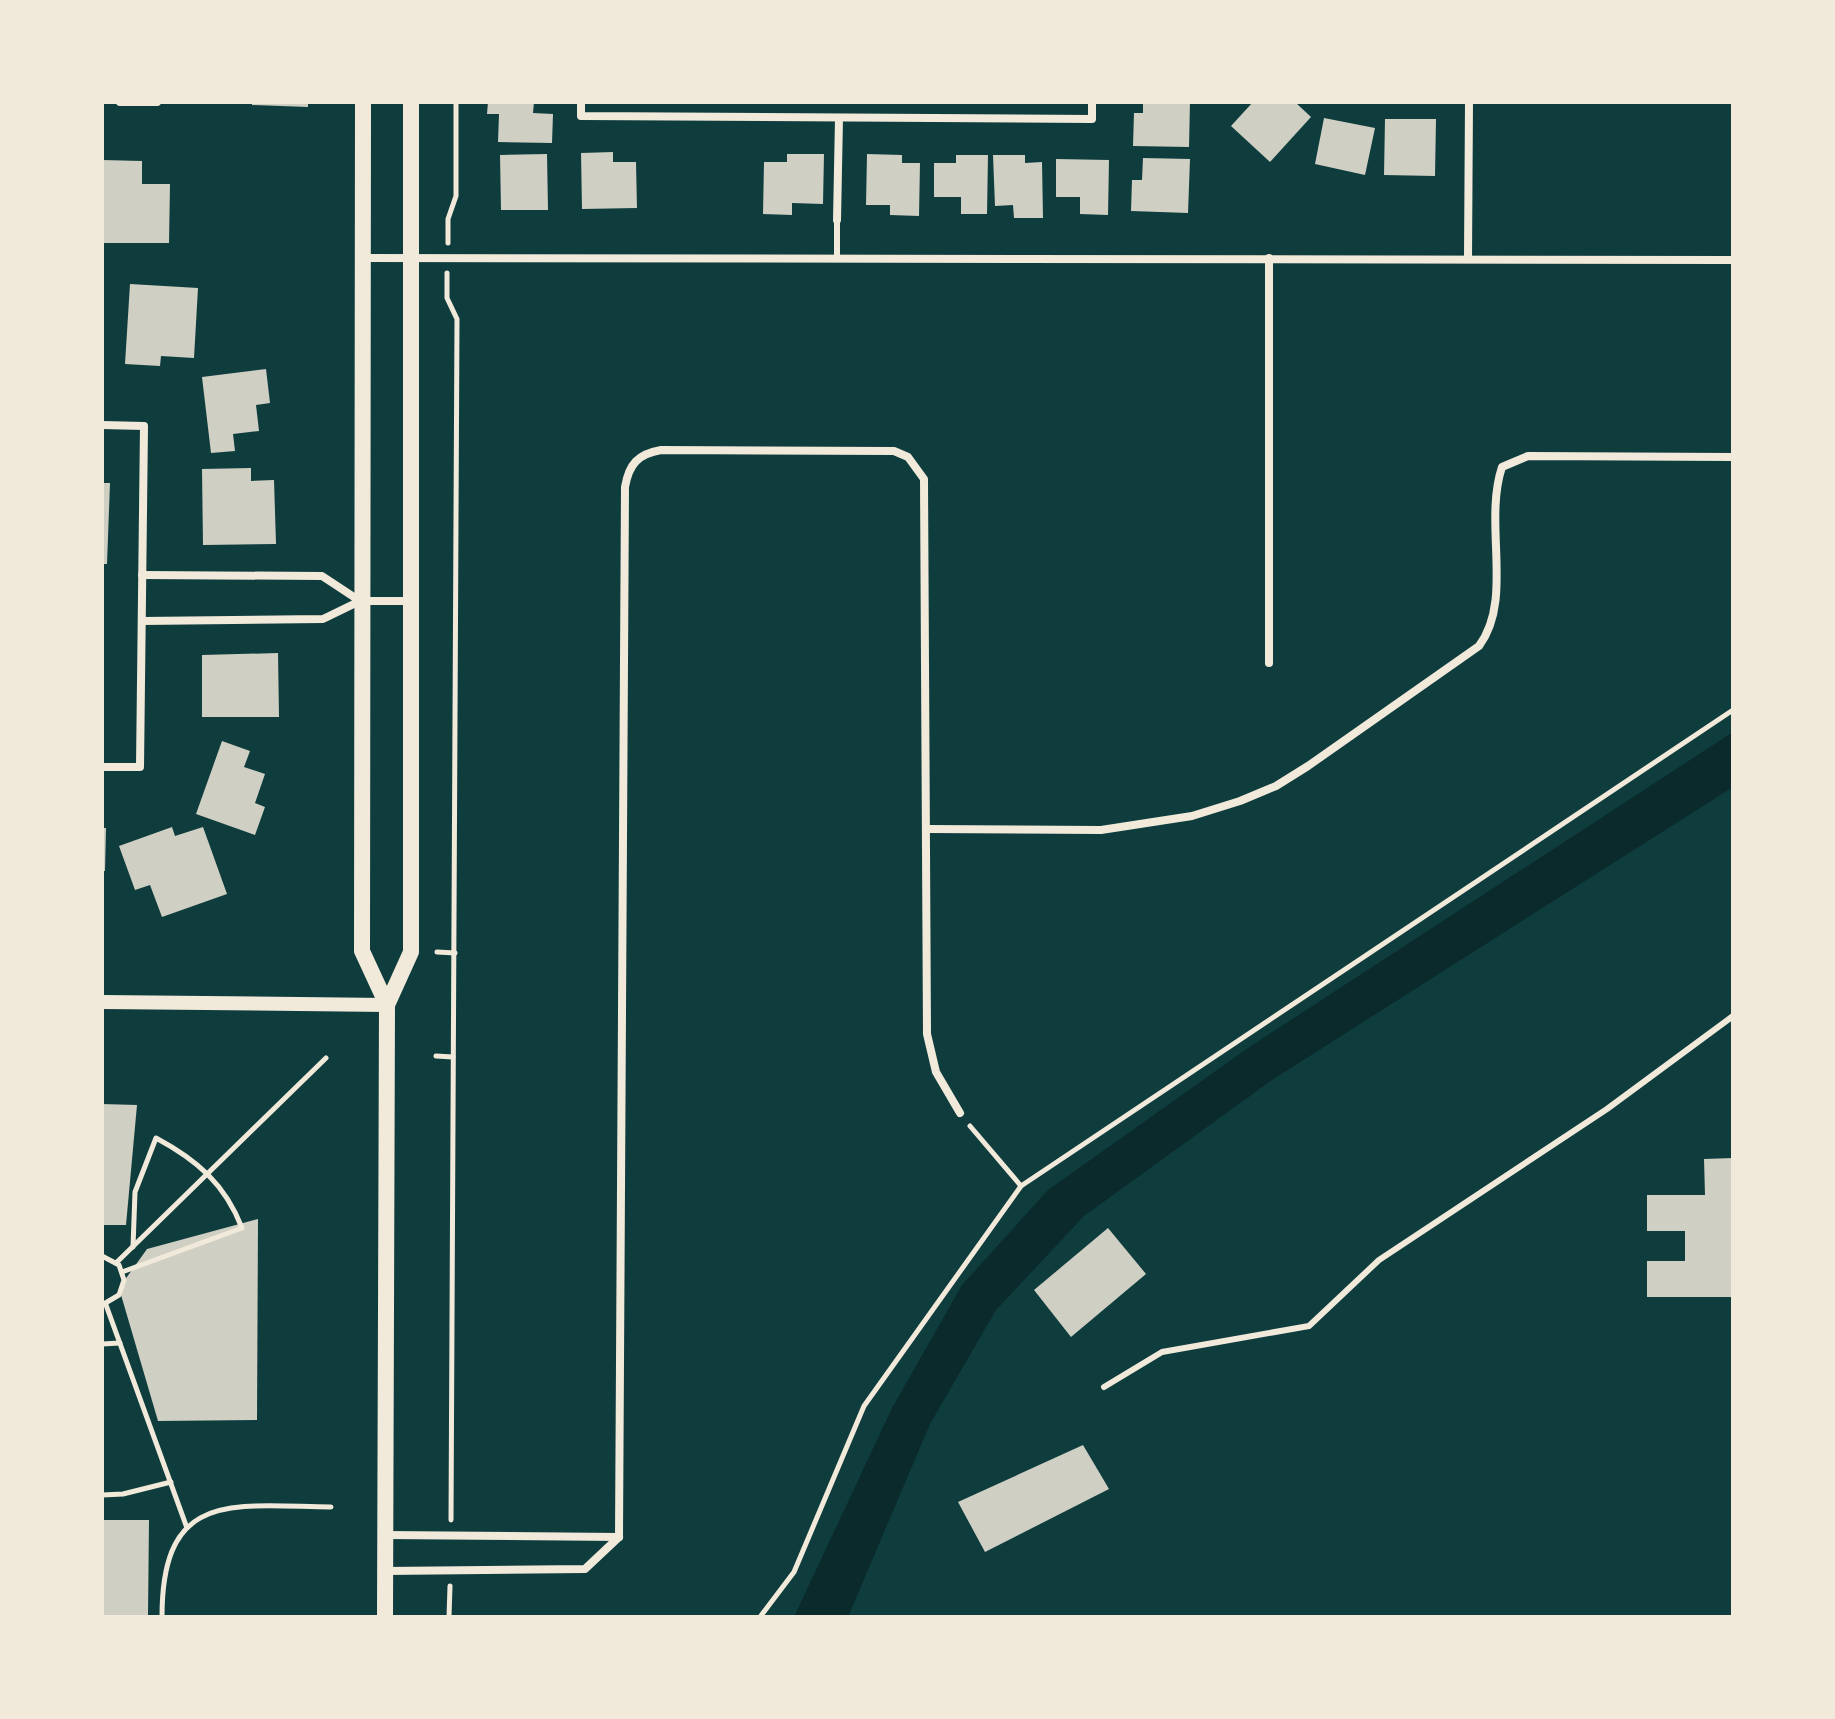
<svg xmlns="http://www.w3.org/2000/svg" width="1835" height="1719" font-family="'Varela Round',sans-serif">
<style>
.water{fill:#0a2a2b}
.building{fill:#cfcfc3}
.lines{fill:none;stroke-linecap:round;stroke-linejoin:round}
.path{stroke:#f1e9da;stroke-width:5}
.service{stroke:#f1e9da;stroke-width:6}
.minor{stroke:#f1e9da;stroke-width:8}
.tertiary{stroke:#f1e9da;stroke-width:14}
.secondary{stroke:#f1e9da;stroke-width:16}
</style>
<rect width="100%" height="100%" fill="#0f3d3e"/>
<path class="water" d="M 1733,732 L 1733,787 L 1272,1080 L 1084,1216 L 996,1310 L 930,1424 L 848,1617 L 794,1617 L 892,1408 L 962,1285 L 1048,1190 L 1248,1048 Z"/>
<g class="building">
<path d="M 252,102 L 308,102 L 308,107 L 252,105 Z"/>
<path d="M 488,102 L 534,102 L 533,113 L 553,114 L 552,143 L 498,142 L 499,114 L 487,114 Z"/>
<path d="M 1143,102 L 1190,102 L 1189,147 L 1133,146 L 1134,113 L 1143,113 Z"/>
<path d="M 1253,102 L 1295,102 L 1311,117 L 1270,162 L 1231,126 Z"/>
<path d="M 1324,118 L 1375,128 L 1365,175 L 1315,164 Z"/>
<path d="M 1385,119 L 1436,119 L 1435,176 L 1384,175 Z"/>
<path d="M 613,152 L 613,162 L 636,162 L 637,208 L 582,209 L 581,153 Z"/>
<path d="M 547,154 L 548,210 L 501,210 L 500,155 Z"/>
<path d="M 787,154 L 824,154 L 823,204 L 792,203 L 792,215 L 763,214 L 764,162 L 787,162 Z"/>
<path d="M 867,154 L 902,155 L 902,163 L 920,163 L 919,216 L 890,215 L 890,205 L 866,205 Z"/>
<path d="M 956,155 L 988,155 L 987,214 L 961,214 L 961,197 L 934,197 L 934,163 L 956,163 Z"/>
<path d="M 993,155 L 1025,155 L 1025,163 L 1042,162 L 1043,218 L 1014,218 L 1013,205 L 995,206 Z"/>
<path d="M 1143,158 L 1190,159 L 1188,213 L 1131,211 L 1132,180 L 1142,180 Z"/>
<path d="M 1056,159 L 1109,160 L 1108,215 L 1080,214 L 1080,197 L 1056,197 Z"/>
<path d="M 102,160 L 142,161 L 142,184 L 170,184 L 169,243 L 102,243 Z"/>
<path d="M 130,284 L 198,288 L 194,358 L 161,356 L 160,366 L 125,364 Z"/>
<path d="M 266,369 L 270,403 L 256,405 L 259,431 L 233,434 L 235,451 L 211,453 L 202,377 Z"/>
<path d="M 251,468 L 251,481 L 274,480 L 276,544 L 203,545 L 202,469 Z"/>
<path d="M 102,483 L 110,483 L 107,564 L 102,564 Z"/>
<path d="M 278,653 L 279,717 L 202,717 L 202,655 Z"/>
<path d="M 222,741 L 250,751 L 244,767 L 265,774 L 255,803 L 265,807 L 255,835 L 196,814 Z"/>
<path d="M 172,827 L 175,836 L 203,827 L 227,894 L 162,917 L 150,885 L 135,890 L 119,846 Z"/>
<path d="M 102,828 L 106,828 L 105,871 L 102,871 Z"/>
<path d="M 102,1104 L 137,1105 L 126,1225 L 102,1225 Z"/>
<path d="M 1733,1158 L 1733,1297 L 1647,1297 L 1647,1261 L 1685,1261 L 1685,1231 L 1647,1231 L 1647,1195 L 1705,1195 L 1704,1159 Z"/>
<path d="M 258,1219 L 257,1420 L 158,1421 L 119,1288 L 147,1249 Z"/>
<path d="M 1108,1228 L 1146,1274 L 1071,1337 L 1034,1290 Z"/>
<path d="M 1083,1445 L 1109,1489 L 985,1552 L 958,1502 Z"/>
<path d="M 102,1520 L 149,1520 L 148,1617 L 102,1617 Z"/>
</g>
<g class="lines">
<g class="path">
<path d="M 448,243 L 448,219 L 456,196 L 456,102"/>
<path d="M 447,273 L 447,298 L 457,319 L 451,1520"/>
<path d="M 437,952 L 455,953"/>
<path d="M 436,1056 L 453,1057"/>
<path d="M 970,1126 L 1021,1186"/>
<path d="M 102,1256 L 119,1265 L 124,1280 L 119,1295 L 102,1305"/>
<path d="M 116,1263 L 326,1058"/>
<path d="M 122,1272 L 242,1228 C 225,1184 197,1160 156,1138 L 135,1192 L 133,1247"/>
<path d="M 106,1305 L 187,1528"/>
<path d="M 102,1344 L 120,1343"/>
<path d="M 102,1495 L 123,1494 L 171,1482"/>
<path d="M 162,1617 C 162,1489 232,1506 331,1507"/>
<path d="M 449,1617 L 450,1586"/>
<path d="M 760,1617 L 794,1572 L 864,1406 L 1021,1186 L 1733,710"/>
</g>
<g class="service">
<path d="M 837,220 L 837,258"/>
<path d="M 1104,1387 L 1162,1352 L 1309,1326 L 1379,1260 L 1607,1109 L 1733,1016"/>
</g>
<g class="minor">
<path d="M 120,102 L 157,102"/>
<path d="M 581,102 L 581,116 L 1092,119 L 1092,102"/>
<path d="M 837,220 L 839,118"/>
<path d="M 363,258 L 1733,260"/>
<path d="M 1468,258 L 1469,102"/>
<path d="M 102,425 L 144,426 L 140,767 L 102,767"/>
<path d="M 361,601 L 411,601"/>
<path d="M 142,621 L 323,619 L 360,601 L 322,576 L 142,575"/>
<path d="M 1269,663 L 1269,258"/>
<path d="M 927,829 L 1101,830 L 1192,816 L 1240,801 L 1276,786 L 1308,766 L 1479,646 C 1514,599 1483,524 1502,467 L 1528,456 L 1733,457"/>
<path d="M 385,1535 L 619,1537"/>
<path d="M 619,1537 L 625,487 C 629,464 638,454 661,450 L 894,451 L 908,457 L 924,479 L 927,1034 L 936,1072 L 960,1113"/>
<path d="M 385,1571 L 585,1569 L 619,1537"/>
</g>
<path class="tertiary" d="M 102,1002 L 387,1005"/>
<g class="secondary">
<path d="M 363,102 L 362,951 L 387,1005"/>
<path d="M 385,1617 L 387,1005 L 411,952 L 411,102"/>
</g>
</g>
<rect width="1835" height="1719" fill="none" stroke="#f1e9da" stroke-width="208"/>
</svg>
